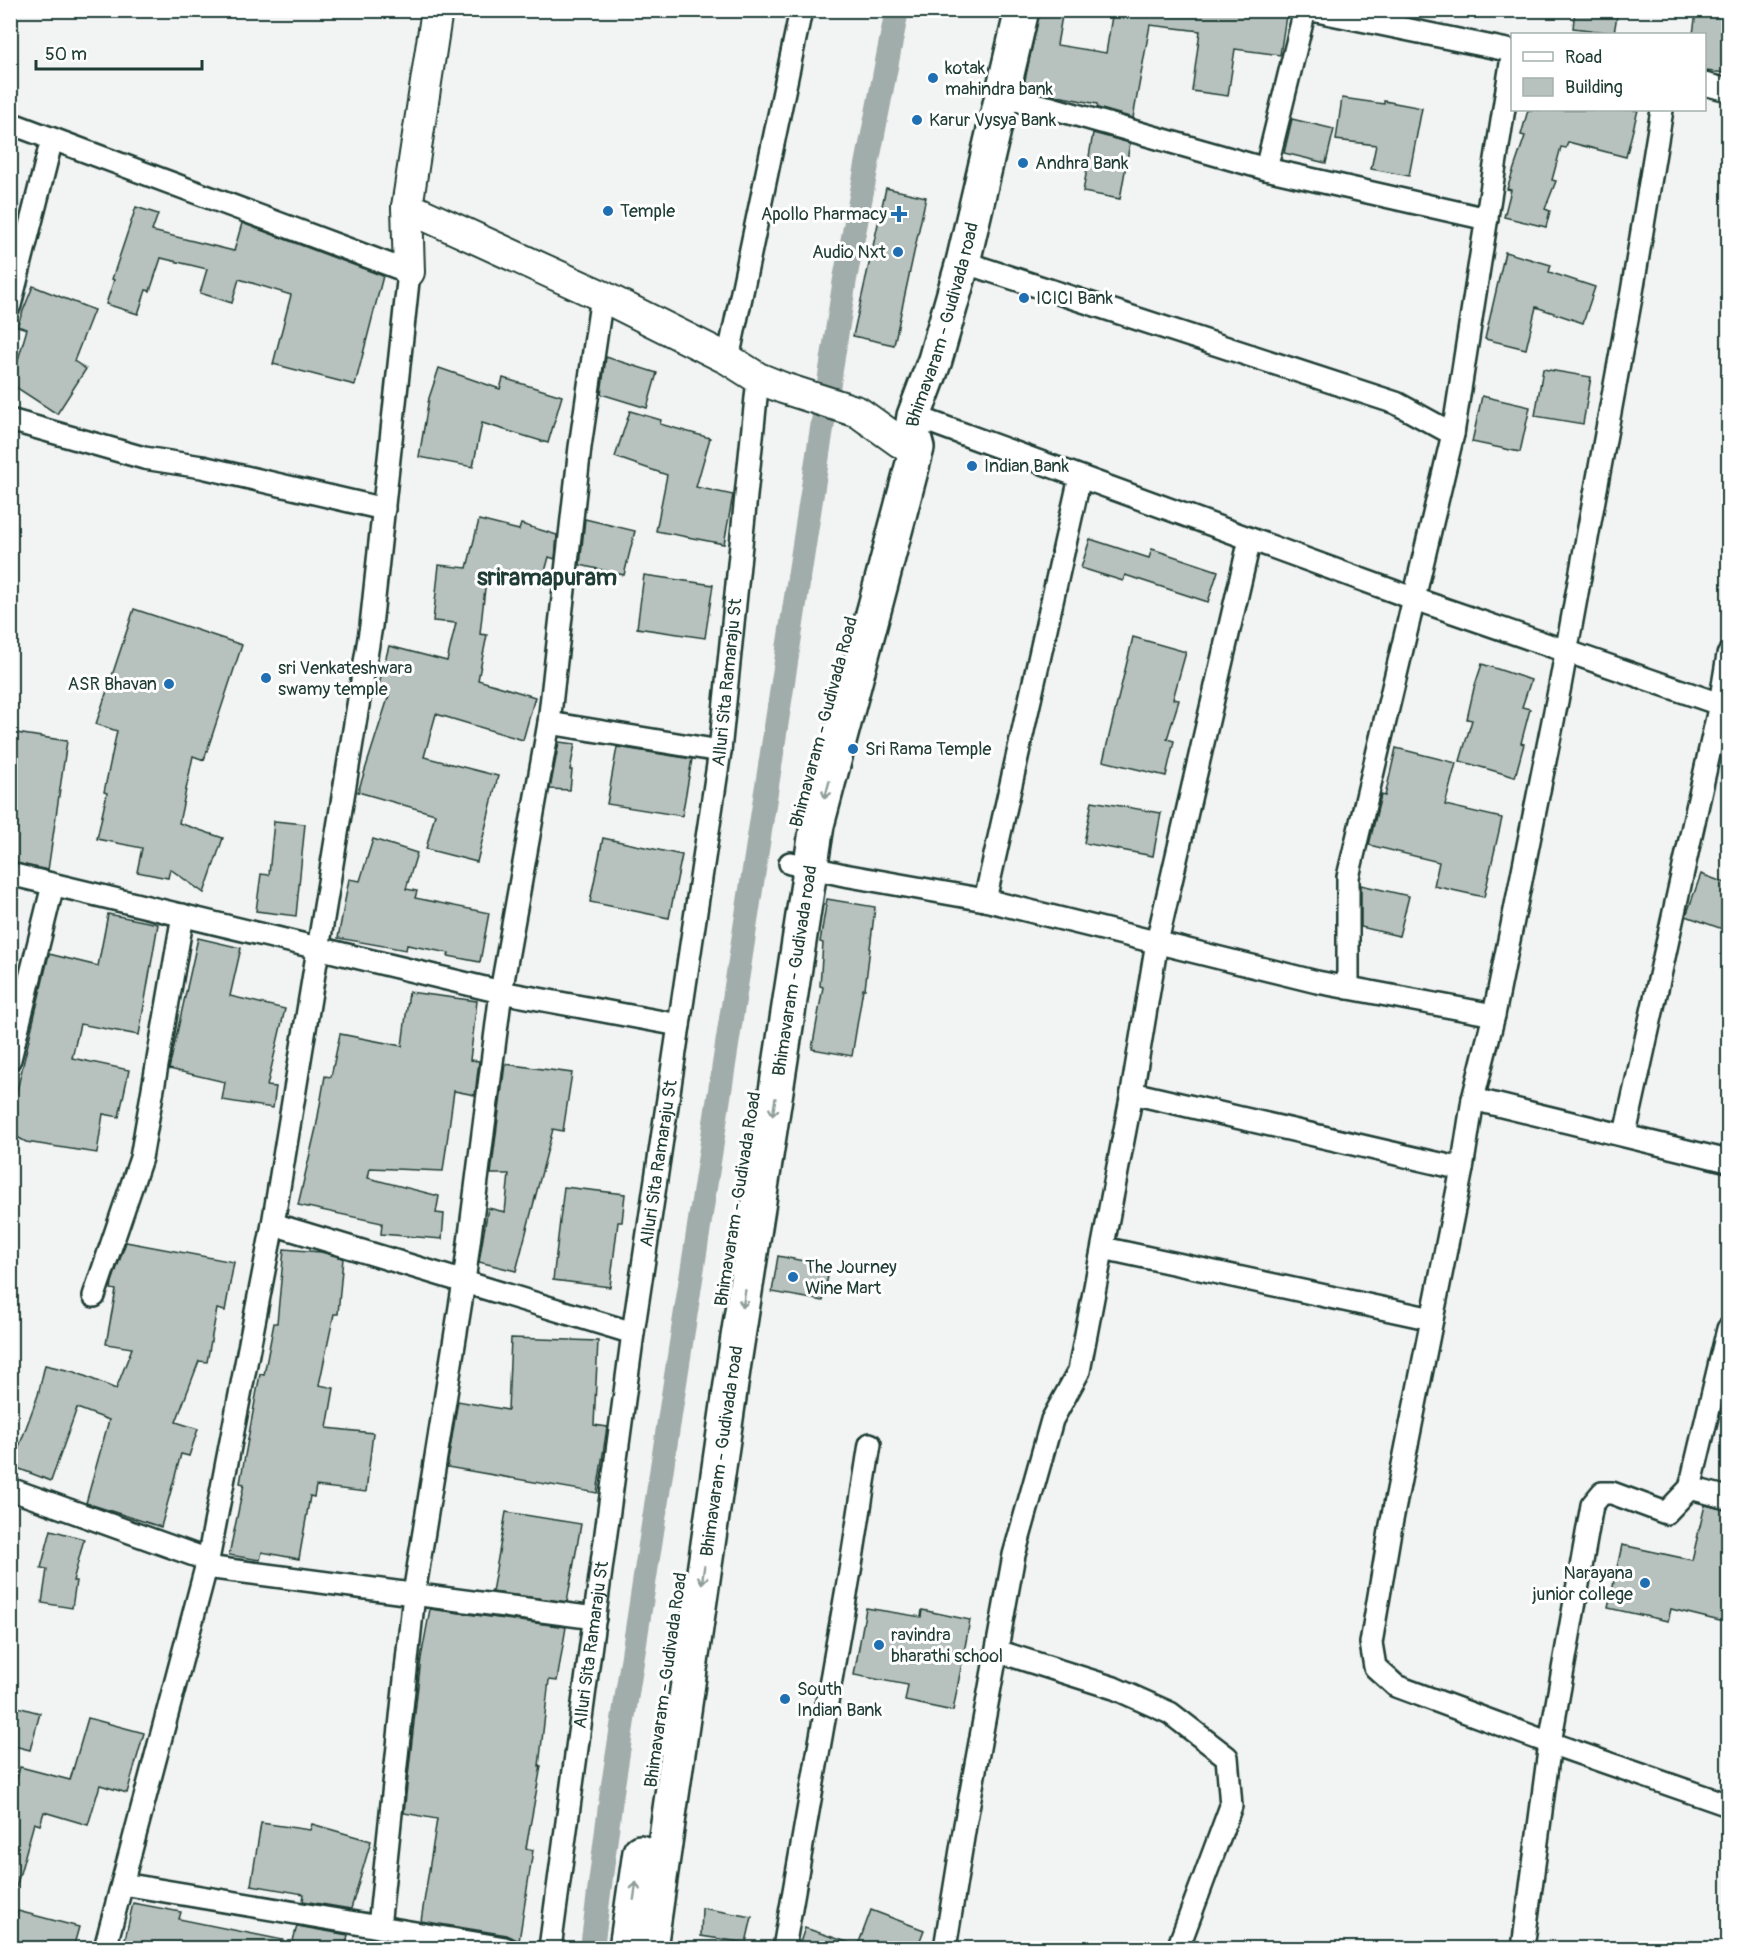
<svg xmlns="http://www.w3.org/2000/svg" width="1739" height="1959" font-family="Pangolin,sans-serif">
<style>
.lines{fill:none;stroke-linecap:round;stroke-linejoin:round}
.canal{stroke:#a1adaa;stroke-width:24}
.building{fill:#b7c1bd;stroke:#1f3d34;stroke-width:1.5}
.street-casing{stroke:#1f3d34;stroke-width:26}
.secondary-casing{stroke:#1f3d34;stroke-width:34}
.primary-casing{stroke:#1f3d34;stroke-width:38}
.street{stroke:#fff;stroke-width:21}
.secondary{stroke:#fff;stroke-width:30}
.primary{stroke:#fff;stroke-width:33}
.oneway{stroke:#8f9e9a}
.poi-dot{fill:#1f6fb2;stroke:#fff;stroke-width:2}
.labels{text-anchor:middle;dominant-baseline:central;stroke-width:6;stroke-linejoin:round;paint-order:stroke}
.poi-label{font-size:18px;fill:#1f3d34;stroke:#fff;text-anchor:start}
.street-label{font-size:18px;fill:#1f3d34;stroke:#fff}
.district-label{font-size:24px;font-weight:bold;fill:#1f3d34;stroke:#fff}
</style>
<rect width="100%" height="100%" fill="#f2f3f3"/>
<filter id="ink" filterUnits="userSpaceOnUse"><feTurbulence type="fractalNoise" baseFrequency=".0167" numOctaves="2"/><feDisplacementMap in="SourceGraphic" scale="12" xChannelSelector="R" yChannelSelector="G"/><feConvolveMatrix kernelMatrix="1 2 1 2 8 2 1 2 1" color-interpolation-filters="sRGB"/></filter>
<g filter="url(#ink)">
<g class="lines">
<path class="canal" d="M 592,1948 L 611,1798 L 845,279 L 897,10"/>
</g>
<g class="building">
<path d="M 1040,10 L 1063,10 L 1057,45 L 1106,53 L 1113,10 L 1238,10 L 1286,16 L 1280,55 L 1235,49 L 1228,96 L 1192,91 L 1200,31 L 1150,25 L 1133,118 L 1098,108 L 1097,104 L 1023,89 Z"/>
<path d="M 1575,10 L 1618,10 L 1614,33 L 1573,28 Z"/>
<path d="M 1696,12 L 1728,17 L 1728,73 L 1704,71 L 1704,34 L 1693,34 Z"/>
<path d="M 1342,98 L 1384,104 L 1384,101 L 1422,108 L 1409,176 L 1371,169 L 1376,145 L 1336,140 Z"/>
<path d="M 1528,110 L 1638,110 L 1626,157 L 1568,142 L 1566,148 L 1561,147 L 1552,180 L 1556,181 L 1545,209 L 1550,211 L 1546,227 L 1504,217 L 1511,190 L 1507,189 L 1525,136 L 1521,135 Z"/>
<path d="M 1292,119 L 1334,129 L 1326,163 L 1284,153 Z"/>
<path d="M 1093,133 L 1130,143 L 1120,199 L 1083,192 Z"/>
<path d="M 886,188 L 926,197 L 894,345 L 853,336 Z"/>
<path d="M 136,207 L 158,214 L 152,231 L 234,251 L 242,223 L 383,276 L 355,385 L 273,364 L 291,295 L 239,279 L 232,303 L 200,293 L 207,269 L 161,258 L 150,291 L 146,290 L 138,314 L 106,304 L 114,280 L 112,279 Z"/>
<path d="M 1505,252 L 1551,265 L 1549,272 L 1595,287 L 1583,323 L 1536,307 L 1526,349 L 1485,339 Z"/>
<path d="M 33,286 L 94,310 L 74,361 L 86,369 L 57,414 L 11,384 L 27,329 L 17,326 Z"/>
<path d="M 606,357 L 657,373 L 647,408 L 601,394 Z"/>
<path d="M 439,368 L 500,389 L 503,378 L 562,396 L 548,443 L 482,423 L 473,467 L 419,457 L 429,398 Z"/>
<path d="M 1543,369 L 1591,377 L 1583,424 L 1535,416 Z"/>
<path d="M 1482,396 L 1530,407 L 1520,452 L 1472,442 Z"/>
<path d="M 630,411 L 661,420 L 660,424 L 710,438 L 696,487 L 733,495 L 724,544 L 656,531 L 667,475 L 615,457 Z"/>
<path d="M 585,519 L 635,531 L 624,575 L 580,565 Z"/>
<path d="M 479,520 L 519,530 L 521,524 L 557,535 L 555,559 L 549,557 L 541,586 L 487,570 L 480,634 L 487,635 L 478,680 L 535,697 L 523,740 L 436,714 L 424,757 L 498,776 L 477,862 L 426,849 L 435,814 L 358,792 L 389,695 L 377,692 L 389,646 L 447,661 L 456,623 L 433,621 L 439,565 L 467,568 Z"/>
<path d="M 1090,539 L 1149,558 L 1152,549 L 1218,571 L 1208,602 L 1125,575 L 1123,581 L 1081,568 Z"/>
<path d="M 644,575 L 713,585 L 705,638 L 637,628 Z"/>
<path d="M 134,609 L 242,645 L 204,760 L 193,756 L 179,823 L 223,838 L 204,893 L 170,869 L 168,878 L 137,872 L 142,848 L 97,839 L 107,793 L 104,792 L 117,731 L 96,724 Z"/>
<path d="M 1133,637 L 1186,652 L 1173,699 L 1179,700 L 1167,739 L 1174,741 L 1166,776 L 1103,761 Z"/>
<path d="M 1482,664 L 1531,680 L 1522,707 L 1530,709 L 1521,743 L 1524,744 L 1515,777 L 1460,761 L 1472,720 L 1467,719 L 1474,688 Z"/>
<path d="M 10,732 L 67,741 L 48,870 L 10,862 Z"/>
<path d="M 559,742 L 575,744 L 570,770 L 572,770 L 570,790 L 550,789 Z"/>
<path d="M 617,747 L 692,759 L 682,816 L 607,804 Z"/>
<path d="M 1396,748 L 1456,763 L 1445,805 L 1502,818 L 1484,897 L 1434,886 L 1439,862 L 1369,845 L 1381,795 L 1385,796 Z"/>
<path d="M 1092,801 L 1161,813 L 1153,856 L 1084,843 Z"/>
<path d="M 274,821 L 305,824 L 296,916 L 256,911 L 261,874 L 269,875 Z"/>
<path d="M 603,838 L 682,855 L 669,918 L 590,902 Z"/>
<path d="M 373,839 L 417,853 L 406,889 L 417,891 L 415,898 L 489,913 L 480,962 L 448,956 L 449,953 L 407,945 L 406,950 L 338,938 L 349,879 L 360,881 Z"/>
<path d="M 1701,874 L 1728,884 L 1728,931 L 1686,916 Z"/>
<path d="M 1361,885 L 1409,896 L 1399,936 L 1361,927 Z"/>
<path d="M 827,899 L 875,907 L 865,989 L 863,989 L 852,1056 L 812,1049 L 823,987 L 820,986 L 823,943 L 820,942 Z"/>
<path d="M 108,914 L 158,924 L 139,1035 L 80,1024 L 72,1058 L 129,1070 L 119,1117 L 103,1114 L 97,1153 L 26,1142 L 10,1133 L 10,1094 L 16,1095 L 49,954 L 98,966 Z"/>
<path d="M 198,938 L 241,948 L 230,996 L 285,1009 L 267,1086 L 276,1087 L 273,1108 L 222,1100 L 225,1082 L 169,1069 Z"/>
<path d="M 409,992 L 477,1001 L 470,1060 L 479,1061 L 475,1095 L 454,1091 L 443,1171 L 370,1168 L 368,1178 L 439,1196 L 436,1213 L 444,1214 L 442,1239 L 381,1234 L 382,1223 L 298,1205 L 316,1128 L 325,1076 L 331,1077 L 340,1034 L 402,1046 Z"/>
<path d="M 505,1064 L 572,1073 L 563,1131 L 553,1129 L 516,1271 L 479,1262 L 488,1208 L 505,1212 L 509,1174 L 491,1174 Z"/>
<path d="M 564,1187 L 625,1194 L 622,1222 L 618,1222 L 610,1287 L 553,1280 Z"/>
<path d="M 126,1242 L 234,1262 L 225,1311 L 217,1309 L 207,1362 L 199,1361 L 176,1422 L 198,1429 L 189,1456 L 181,1454 L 161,1527 L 86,1503 L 109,1420 L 77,1408 L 51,1481 L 12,1466 L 38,1395 L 45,1365 L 75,1372 L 116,1389 L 132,1348 L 106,1344 L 116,1290 L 111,1289 L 112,1282 Z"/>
<path d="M 284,1249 L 321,1252 L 343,1258 L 338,1314 L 334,1314 L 319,1385 L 334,1388 L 327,1428 L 373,1433 L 366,1492 L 316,1486 L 314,1497 L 310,1496 L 299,1559 L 262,1552 L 260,1560 L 229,1555 L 244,1484 L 240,1483 L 260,1374 L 264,1375 L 274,1323 L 277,1323 Z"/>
<path d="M 778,1256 L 830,1266 L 823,1301 L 772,1292 Z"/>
<path d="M 511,1338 L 598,1341 L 594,1425 L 607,1427 L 597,1493 L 447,1467 L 458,1401 L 508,1410 Z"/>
<path d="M 1705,1505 L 1728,1511 L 1728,1623 L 1671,1609 L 1668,1621 L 1608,1608 L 1622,1545 L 1692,1560 Z"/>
<path d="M 506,1512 L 581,1524 L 567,1602 L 492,1592 Z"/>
<path d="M 51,1530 L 84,1539 L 73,1581 L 76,1581 L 72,1608 L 42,1603 L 47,1569 L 41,1568 Z"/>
<path d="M 866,1608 L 921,1617 L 922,1610 L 970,1620 L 953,1711 L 905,1701 L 908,1685 L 854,1675 Z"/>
<path d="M 430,1609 L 566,1627 L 557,1681 L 549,1680 L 539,1766 L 541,1766 L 526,1848 L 533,1850 L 519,1941 L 507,1935 L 421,1921 L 437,1819 L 404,1813 L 421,1658 Z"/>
<path d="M 10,1705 L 40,1713 L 30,1750 L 10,1745 Z"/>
<path d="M 88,1718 L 144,1733 L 127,1793 L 100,1785 L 88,1825 L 44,1812 L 40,1825 L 34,1823 L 16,1888 L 10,1887 L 10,1803 L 20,1767 L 70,1780 Z"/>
<path d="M 261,1823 L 310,1830 L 312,1824 L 371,1841 L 351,1909 L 303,1901 L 304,1894 L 251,1885 Z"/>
<path d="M 133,1903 L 181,1912 L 179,1919 L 283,1940 L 282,1948 L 123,1948 Z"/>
<path d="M 702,1908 L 752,1917 L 746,1943 L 701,1936 Z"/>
<path d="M 871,1910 L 924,1930 L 917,1948 L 857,1948 Z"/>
<path d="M 18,1911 L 79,1927 L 73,1948 L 10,1948 L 10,1939 Z"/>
<path d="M 297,1926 L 348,1935 L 345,1948 L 291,1948 Z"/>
<path d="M 805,1928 L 856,1945 L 856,1948 L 798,1948 Z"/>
</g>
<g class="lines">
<defs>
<g id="street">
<path d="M 1312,10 L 1512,51"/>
<path d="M 1704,84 L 1728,90"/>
<path d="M 1002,97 L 1052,108 L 1266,169 L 1487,219"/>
<path d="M 1662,110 L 1632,292 L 1560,686 L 1494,1015 L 1473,1099 L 1462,1169 L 1391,1525 L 1371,1643 L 1375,1667 L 1396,1686 L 1550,1743 L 1728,1805"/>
<path d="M 10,123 L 409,272 L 371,626 L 273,1224 L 208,1560 L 10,1489"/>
<path d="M 1266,169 L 1305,10"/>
<path d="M 963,262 L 1396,403 L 1453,434 L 1512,57"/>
<path d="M 10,305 L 52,139"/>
<path d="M 728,359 L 801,10"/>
<path d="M 914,416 L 1415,599 L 1728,707"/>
<path d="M 10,420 L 144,458 L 202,467 L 384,509"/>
<path d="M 549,723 L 720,751"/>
<path d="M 790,863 L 844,875 L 985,900 L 1317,982 L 1494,1015"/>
<path d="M 10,874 L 501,992 L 679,1025"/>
<path d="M 985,900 L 1080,477"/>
<path d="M 1348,988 L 1348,877 L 1453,434"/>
<path d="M 10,1059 L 53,885"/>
<path d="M 1132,1093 L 1462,1169"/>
<path d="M 1473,1099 L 1728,1161"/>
<path d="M 1625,1134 L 1720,704 L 1728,655"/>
<path d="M 273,1224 L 633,1333"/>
<path d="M 1103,1248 L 1432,1319"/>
<path d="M 94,1296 L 141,1158 L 183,915"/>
<path d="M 1690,1488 L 1728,1498"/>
<path d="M 206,1567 L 595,1618"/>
<path d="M 997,1651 L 1114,1688 L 1170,1713 L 1227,1757 L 1231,1806 L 1178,1948"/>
<path d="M 123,1884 L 505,1948"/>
<path d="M 379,1927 L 414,1594 L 464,1282 L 501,992 L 549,723 L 580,447 L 602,296"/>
<path d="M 105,1948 L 208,1560"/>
<path id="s1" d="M 550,1948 L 633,1333 L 720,751 L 758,378"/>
<path d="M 784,1948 L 850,1571 L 870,1444"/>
<path d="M 945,1948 L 965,1825 L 1014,1555 L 1052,1420 L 1079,1371 L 1132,1093 L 1157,942 L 1250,539"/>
<path d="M 1523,1948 L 1550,1743 L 1592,1505 L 1602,1493 L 1612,1493 L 1666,1513 L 1690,1488 L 1728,1329"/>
</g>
<g id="secondary">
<path d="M 407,207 L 602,296 L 728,359 L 758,378 L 783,388 L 858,412 L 900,442 L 917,448"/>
<path d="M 409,272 L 407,207 L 437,10"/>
</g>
<g id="primary">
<path d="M 626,1948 L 640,1852"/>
<path id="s2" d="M 650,1948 L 734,1363 L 817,825 L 917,448 L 912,429 L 914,416 L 935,360 L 963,262 L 1022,10"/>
</g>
</defs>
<use href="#street" class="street-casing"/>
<use href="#secondary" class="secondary-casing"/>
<use href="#primary" class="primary-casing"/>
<use href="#street" class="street"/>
<use href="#secondary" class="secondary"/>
<use href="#primary" class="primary"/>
</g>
<defs><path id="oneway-shaft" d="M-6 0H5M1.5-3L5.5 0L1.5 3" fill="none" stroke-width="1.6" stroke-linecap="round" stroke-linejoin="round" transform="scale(1.5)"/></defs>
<g class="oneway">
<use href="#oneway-shaft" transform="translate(827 790) rotate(105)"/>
<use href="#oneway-shaft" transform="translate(774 1107) rotate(99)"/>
<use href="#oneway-shaft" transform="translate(744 1299) rotate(99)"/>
<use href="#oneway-shaft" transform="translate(703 1575) rotate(98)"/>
<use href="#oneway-shaft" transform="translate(635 1891) rotate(-82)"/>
</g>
</g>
<g class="poi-dot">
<circle cx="933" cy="78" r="6"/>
<circle cx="917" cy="120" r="6"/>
<circle cx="1023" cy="163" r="6"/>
<circle cx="608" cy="211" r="6"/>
<path d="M896 205h6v6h6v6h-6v6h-6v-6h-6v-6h6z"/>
<circle cx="898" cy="252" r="6"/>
<circle cx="1024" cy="298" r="6"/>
<circle cx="972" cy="466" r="6"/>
<circle cx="266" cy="678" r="6"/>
<circle cx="169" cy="684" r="6"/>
<circle cx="853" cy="749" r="6"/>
<circle cx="793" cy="1277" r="6"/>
<circle cx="1645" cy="1583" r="6"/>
<circle cx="879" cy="1645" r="6"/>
<circle cx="785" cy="1699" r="6"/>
</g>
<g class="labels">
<g class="poi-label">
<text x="945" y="68">kotak<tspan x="945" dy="21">mahindra bank</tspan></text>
<text x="929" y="120">Karur Vysya Bank</text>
<text x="1035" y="163">Andhra Bank</text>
<text x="620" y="211">Temple</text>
<text x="887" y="214" text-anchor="end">Apollo Pharmacy</text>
<text x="886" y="252" text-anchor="end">Audio Nxt</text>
<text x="1036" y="298">ICICI Bank</text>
<text x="984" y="466">Indian Bank</text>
<text x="278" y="668">sri Venkateshwara<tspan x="278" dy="21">swamy temple</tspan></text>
<text x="157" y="684" text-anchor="end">ASR Bhavan</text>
<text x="865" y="749">Sri Rama Temple</text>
<text x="805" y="1267">The Journey<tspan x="805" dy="21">Wine Mart</tspan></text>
<text x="1633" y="1573" text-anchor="end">Narayana<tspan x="1633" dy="21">junior college</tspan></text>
<text x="891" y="1635">ravindra<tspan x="891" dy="21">bharathi school</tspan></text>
<text x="797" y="1689">South<tspan x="797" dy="21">Indian Bank</tspan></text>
</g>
<g class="street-label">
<text stroke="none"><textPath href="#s2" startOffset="1654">Bhimavaram - Gudivada road</textPath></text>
<text stroke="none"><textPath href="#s1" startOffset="1278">Alluri Sita Ramaraju St</textPath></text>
<text transform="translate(824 722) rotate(-75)">Bhimavaram - Gudivada Road</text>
<text stroke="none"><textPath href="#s2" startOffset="988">Bhimavaram - Gudivada road</textPath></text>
<text stroke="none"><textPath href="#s1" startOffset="792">Alluri Sita Ramaraju St</textPath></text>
<text transform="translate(738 1199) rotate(-81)">Bhimavaram - Gudivada Road</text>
<text stroke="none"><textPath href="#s2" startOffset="502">Bhimavaram - Gudivada road</textPath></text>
<text stroke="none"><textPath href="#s1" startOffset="306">Alluri Sita Ramaraju St</textPath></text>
<text transform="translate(666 1680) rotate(-82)">Bhimavaram - Gudivada Road</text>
</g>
<g class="district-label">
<text x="547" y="577">sriramapuram</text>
</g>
</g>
<rect width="1739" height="1959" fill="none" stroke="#fff" stroke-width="36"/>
<rect x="18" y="18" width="1703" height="1923" fill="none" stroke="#1f3d34" stroke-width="2" filter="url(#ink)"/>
<rect x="1511" y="33" width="195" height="78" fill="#ffffff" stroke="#a5b1ae" stroke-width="1.5"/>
<rect x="1523" y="52" width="30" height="9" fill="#ffffff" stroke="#a5b1ae" stroke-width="1.5"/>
<text x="1565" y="63" font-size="18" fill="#1f3d34">Road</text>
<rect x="1523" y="78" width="30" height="18" fill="#b7c1bd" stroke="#a5b1ae" stroke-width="1.5"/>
<text x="1565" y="93" font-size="18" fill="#1f3d34">Building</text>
<path d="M36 60v9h166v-9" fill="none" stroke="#1f3d34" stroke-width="3"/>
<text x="45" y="60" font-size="18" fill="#1f3d34" stroke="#ffffff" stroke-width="4.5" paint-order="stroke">50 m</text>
</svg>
